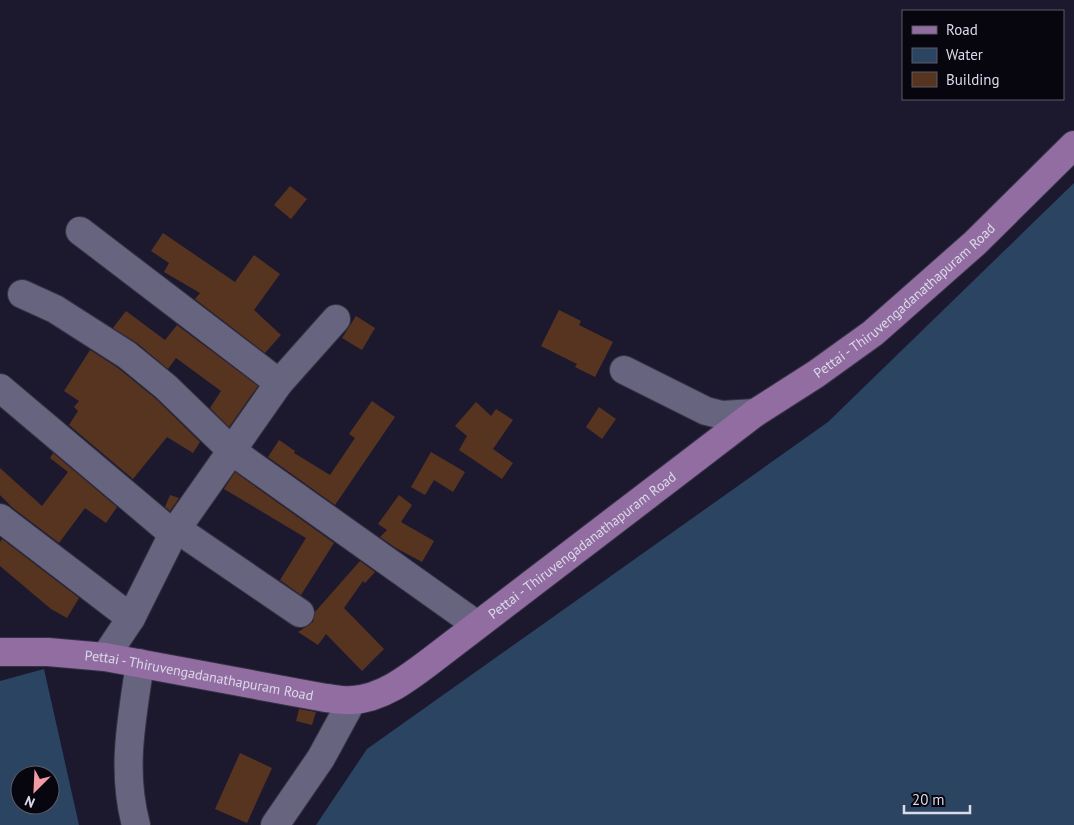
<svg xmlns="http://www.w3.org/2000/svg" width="1074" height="825" font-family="'PT Sans',sans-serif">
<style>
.water{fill:#2a4462;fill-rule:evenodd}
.building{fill:#57341f}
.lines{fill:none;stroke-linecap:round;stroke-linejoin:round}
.minor-casing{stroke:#363345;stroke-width:30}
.major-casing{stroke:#363345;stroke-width:30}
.minor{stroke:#66647f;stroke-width:28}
.major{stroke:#916da1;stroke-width:28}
.labels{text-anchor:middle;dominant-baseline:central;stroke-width:5;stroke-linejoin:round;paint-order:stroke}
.street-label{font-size:14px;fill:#dcdaea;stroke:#07060f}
</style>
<rect width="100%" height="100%" fill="#1c192f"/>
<g class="water">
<path d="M 1074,183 L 1074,825 L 316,825 L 367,749 L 828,422 Z"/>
<path d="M 44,669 L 79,825 L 0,825 L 0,681 ZM 20,775 L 50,775 L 50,805 L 20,805 Z"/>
</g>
<g class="building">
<path d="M 290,186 L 307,199 L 291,219 L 274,205 Z"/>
<path d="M 163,233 L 235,282 L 254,255 L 280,274 L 254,310 L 281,335 L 265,353 L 195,299 L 200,293 L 164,272 L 169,263 L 151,251 Z"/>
<path d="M 559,310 L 581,321 L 579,325 L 613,342 L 595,377 L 575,367 L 577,364 L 541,346 Z"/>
<path d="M 126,311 L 165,340 L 177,325 L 258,386 L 229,427 L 210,408 L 221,391 L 176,358 L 168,369 L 137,343 L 113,328 Z"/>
<path d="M 356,316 L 375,328 L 362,350 L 342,338 Z"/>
<path d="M 90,350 L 118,368 L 156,399 L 200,442 L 193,453 L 167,437 L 133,479 L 69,425 L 78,411 L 74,407 L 79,401 L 64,391 Z"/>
<path d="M 372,401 L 395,417 L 335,505 L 268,457 L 279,440 L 295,451 L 294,453 L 330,475 L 355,438 L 349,434 Z"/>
<path d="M 476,402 L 491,416 L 496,409 L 513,420 L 493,449 L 513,463 L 502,479 L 459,450 L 467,436 L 455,426 Z"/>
<path d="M 599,407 L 616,419 L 602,439 L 586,427 Z"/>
<path d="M 431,452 L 465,472 L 453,492 L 434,480 L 425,495 L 411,487 Z"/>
<path d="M 53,453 L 117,507 L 106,523 L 85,508 L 59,543 L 13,508 L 0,495 L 0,468 L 42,506 L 68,472 L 50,458 Z"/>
<path d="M 235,472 L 334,543 L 301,595 L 280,580 L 306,538 L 224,489 Z"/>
<path d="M 170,495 L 179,498 L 170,511 L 165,507 Z"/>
<path d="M 399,495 L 412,505 L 401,522 L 434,541 L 422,562 L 396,548 L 380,537 L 387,530 L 378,524 Z"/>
<path d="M 2,539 L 79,598 L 67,618 L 51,609 L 0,566 L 0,542 Z"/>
<path d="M 360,561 L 375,572 L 365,583 L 363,581 L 344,608 L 384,649 L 362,671 L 326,634 L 318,645 L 298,632 L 313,622 L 315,612 Z"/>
<path d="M 299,709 L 316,712 L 312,725 L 296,721 Z"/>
<path d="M 240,753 L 272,768 L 247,823 L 215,809 Z"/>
</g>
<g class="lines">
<defs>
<g id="minor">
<path d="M 80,231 L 279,383"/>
<path d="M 22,294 L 55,309 L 127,355 L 166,387 L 232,451 L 477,625"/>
<path d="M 624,370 L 706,411 L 722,415 L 755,413"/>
<path d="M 0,388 L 173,534"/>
<path d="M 0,518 L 131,618"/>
<path d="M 177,529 L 300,613"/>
<path d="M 105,657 L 131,618 L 173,534 L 279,383 L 336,319"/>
<path d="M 136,825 C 121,769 132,719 140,663"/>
<path d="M 275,825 L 321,758 L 352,701"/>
</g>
<g id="major">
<path id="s1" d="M 0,652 L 48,652 L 105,657 L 326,698 C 335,699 344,701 353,700 C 383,698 408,678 432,660 L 755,413 L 816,374 L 873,333 L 975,243 L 1074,145"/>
</g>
</defs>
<use href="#minor" class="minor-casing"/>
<use href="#major" class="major-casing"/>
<use href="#minor" class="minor"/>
<use href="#major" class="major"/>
</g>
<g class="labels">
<g class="street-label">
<text stroke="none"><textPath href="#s1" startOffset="1041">Pettai - Thiruvengadanathapuram Road</textPath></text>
<text stroke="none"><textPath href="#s1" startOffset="636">Pettai - Thiruvengadanathapuram Road</textPath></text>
<text stroke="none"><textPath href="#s1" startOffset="201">Pettai - Thiruvengadanathapuram Road</textPath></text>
</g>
</g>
<rect x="902" y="10" width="162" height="90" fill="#07060f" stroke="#5c5b67"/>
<rect x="912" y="26" width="25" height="8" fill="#916da1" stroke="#5c5b67"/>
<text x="946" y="35" font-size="15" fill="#dcdaea">Road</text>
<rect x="912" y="48" width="25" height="15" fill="#2a4462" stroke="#5c5b67"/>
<text x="946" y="60" font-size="15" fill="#dcdaea">Water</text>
<rect x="912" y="72" width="25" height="15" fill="#57341f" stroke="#5c5b67"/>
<text x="946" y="85" font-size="15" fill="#dcdaea">Building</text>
<g transform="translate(35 790) rotate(204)"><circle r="24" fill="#07060f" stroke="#5c5b67"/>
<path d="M0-4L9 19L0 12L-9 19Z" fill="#f49aa5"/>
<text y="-8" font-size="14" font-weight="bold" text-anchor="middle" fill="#dcdaea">N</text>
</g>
<path d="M904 805v8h66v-8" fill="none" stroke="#dcdaea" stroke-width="2.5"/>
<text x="912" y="805" font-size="15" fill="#dcdaea" stroke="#07060f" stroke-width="4" paint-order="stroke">20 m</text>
</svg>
